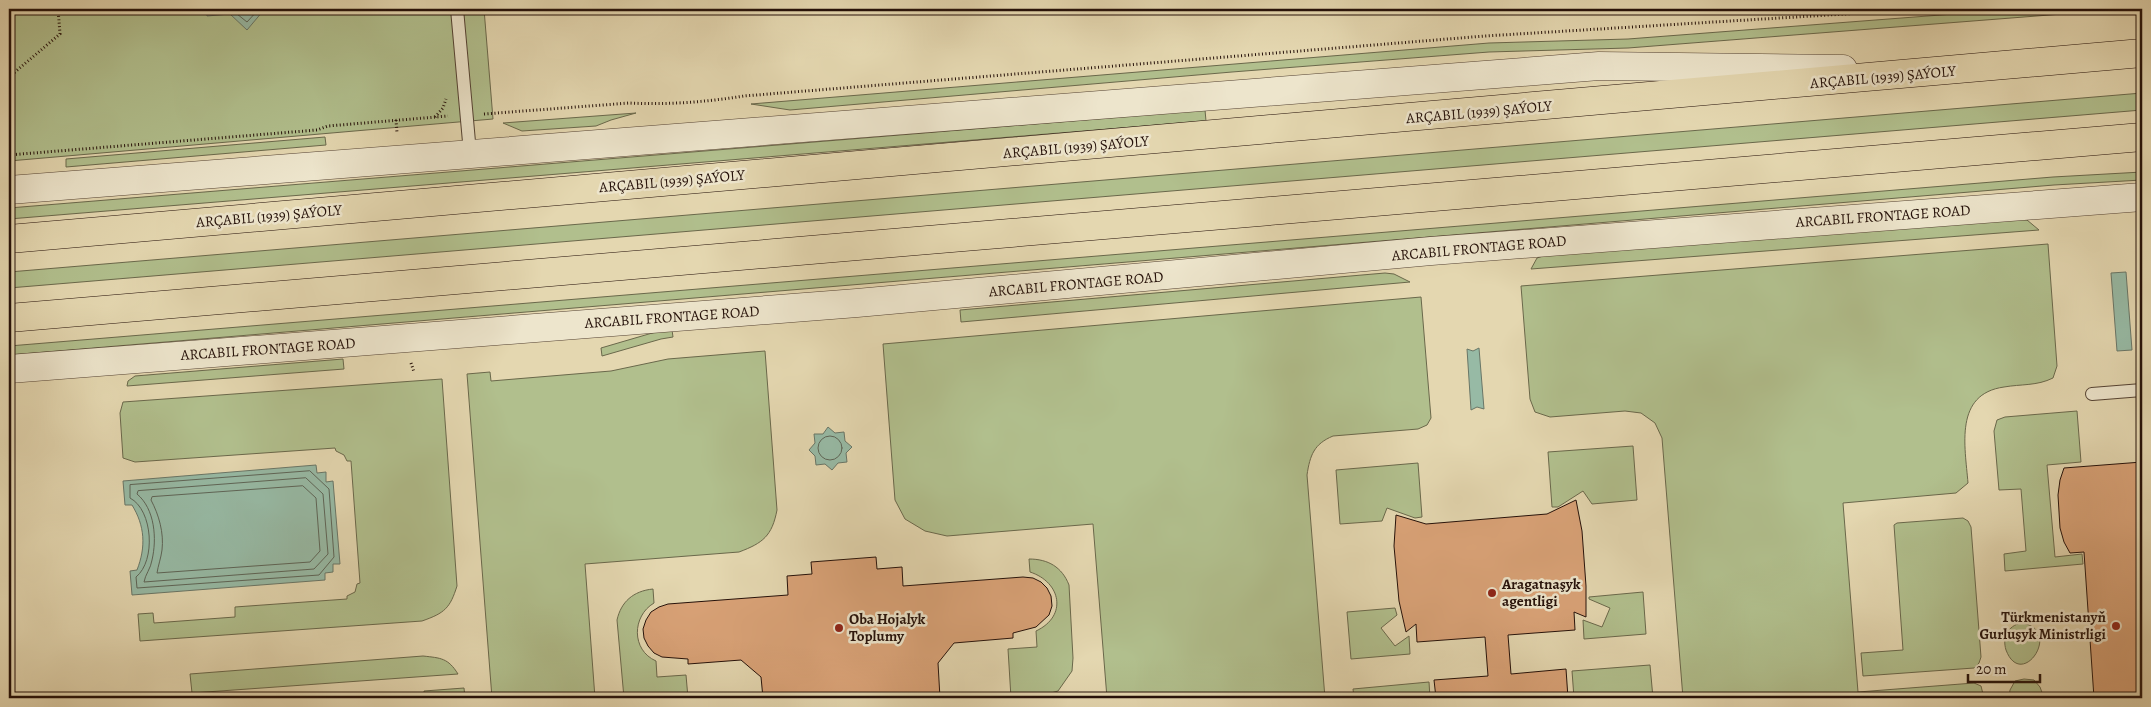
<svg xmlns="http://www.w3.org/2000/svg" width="2151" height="707" font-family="Alegreya,serif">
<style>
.green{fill:#b1bf8d;stroke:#6a684b}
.water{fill:#97baa5;stroke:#697667}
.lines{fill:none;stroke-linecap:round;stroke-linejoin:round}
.shore{stroke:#5e6557;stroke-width:1}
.building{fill:#d9a277;stroke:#241009}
.service-casing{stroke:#544233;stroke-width:14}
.tertiary-casing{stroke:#544233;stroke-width:29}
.primary-casing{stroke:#241009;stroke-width:29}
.path{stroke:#241009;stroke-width:3;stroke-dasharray:1 2.5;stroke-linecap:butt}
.service{stroke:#ede5cc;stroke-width:12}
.tertiary{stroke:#ede5cc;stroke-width:28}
.primary{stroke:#e4d7b0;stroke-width:28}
.poi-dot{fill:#8f2418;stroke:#ede5cc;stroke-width:2}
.labels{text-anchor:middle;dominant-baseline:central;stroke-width:5;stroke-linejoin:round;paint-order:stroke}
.street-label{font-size:15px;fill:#241009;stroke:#ede5cc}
.poi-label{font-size:15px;font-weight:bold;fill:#241009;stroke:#ede5cc;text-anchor:start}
</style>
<rect width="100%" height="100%" fill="#e4d7b0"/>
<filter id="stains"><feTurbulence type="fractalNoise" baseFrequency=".004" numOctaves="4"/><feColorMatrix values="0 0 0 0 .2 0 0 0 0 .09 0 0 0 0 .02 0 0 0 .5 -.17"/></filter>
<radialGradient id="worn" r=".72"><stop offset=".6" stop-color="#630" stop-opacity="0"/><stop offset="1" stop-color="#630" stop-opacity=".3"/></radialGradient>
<g class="green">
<path d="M 9,9 L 484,9 L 493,119 L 9,161 Z"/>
<path d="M 2019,9 L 2126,9 L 1628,48 L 1489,52 L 1232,72 L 790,110 L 751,104 L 1489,43 L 1628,39 Z"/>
<path d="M 2142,93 L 2142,110 L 9,288 L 9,272 Z"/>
<path d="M 1205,110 L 1206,121 L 9,219 L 9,208 Z"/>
<path d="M 636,113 L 611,120 L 596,126 L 522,131 L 503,123 Z"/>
<path d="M 325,137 L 326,145 L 66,167 L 66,159 Z"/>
<path d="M 2142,172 L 2142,180 L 2054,185 L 9,355 L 9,346 L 2053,177 Z"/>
<path d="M 2019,219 L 2027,220 L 2039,230 L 1531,269 L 1537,258 L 1546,255 Z"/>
<path d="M 2048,244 L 2057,366 L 2053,378 C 2037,386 2021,384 2004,387 C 1954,394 1965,446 1968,483 L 1956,493 L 1843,503 L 1858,692 L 1974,683 L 1981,686 L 1984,698 L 1683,698 L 1662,438 L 1655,423 L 1641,413 L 1625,411 L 1550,417 L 1535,412 L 1530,399 L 1521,286 Z"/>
<path d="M 1385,273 L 1394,274 L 1410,282 L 961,322 L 960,310 Z"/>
<path d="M 1421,297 L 1431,418 L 1427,425 L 1418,429 L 1333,436 C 1314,444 1310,455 1307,475 L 1325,698 L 1107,698 L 1093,524 L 947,536 L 925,531 L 905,519 L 895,500 L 883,344 Z"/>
<path d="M 672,330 L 673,337 L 661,339 L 602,356 L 601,348 L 659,331 Z"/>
<path d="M 765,351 L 777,510 C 772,536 763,543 739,552 L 585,564 L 595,698 L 492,698 L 467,374 L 490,372 L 491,381 L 611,371 L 668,359 Z"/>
<path d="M 343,359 L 344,369 L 127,386 L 128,381 L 135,376 Z"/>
<path d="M 442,379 L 457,586 C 450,608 445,613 422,621 L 140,641 L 138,614 L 153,613 L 154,623 L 235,617 L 235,607 L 347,599 L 347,596 L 355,592 L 357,584 L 360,583 L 351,461 L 347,461 L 344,455 L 336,451 L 335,448 L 135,462 L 123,458 L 120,413 L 123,402 Z"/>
<path d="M 2077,411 L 2081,462 L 2047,465 L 2055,557 L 2082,554 L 2083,564 L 2005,571 L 2004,554 L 2026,551 L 2021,489 L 1999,490 L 1994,431 L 1997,420 L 2005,417 Z"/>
<path d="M 1633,446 L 1637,500 L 1592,504 L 1583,491 L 1558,507 L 1552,507 L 1548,452 Z"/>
<path d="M 1418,463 L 1422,517 L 1415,518 L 1387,508 L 1382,521 L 1340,524 L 1336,470 Z"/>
<path d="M 1963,518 L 1968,521 L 1971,527 L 1981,657 L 1979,663 L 1974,668 L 1863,676 L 1861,653 L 1903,650 L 1894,525 L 1897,523 Z"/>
<path d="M 1029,559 C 1048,559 1062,567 1069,585 L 1073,658 L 1072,671 L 1058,691 L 1044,695 L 1011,698 L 1008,649 L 1037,647 L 1036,631 C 1068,616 1061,582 1030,572 Z"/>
<path d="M 653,589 L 654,603 C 632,616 631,650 656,661 L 657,677 L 686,675 L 688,698 L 624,698 L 617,620 C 621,602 633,591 653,589 Z"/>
<path d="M 1643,592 L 1646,634 L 1584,639 L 1583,620 L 1602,627 L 1610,608 L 1589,599 L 1589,597 Z"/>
<path d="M 1395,608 L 1397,615 L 1381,628 L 1395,646 L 1409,636 L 1410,654 L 1351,659 L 1347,612 Z"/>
<path d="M 2021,623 C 2064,628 2022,692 2006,650 C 2002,637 2008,626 2021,623 Z"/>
<path d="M 423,656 C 441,658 448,658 458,674 L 192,693 L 190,674 Z"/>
<path d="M 1650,665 L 1653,698 L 1574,698 L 1572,671 Z"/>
<path d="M 2024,679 L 2034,680 L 2040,687 L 2044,698 L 2009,698 L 2010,690 L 2015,681 Z"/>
<path d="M 1429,682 L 1430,698 L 1354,698 L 1353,689 Z"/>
<path d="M 464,688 L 465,698 L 424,698 L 424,691 Z"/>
</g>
<g class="water">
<path d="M 206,9 L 283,9 L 283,10 L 263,11 L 247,30 L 230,14 L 207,16 Z"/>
<path d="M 2126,272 L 2132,350 L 2117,351 L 2111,273 Z"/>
<path d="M 1479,348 L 1484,409 L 1477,407 L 1471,410 L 1467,349 L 1473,351 Z"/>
<path d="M 828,427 L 835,433 L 844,432 L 845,441 L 852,447 L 846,453 L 847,462 L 838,463 L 832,470 L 825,464 L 816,465 L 815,456 L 809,450 L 815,443 L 814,434 L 823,434 Z"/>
<path d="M 316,465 L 317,473 L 326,472 L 326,482 L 333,481 L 340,564 L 333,564 L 333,572 L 325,573 L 325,580 L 132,595 L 130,571 L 137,570 C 146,547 145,526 132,505 L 125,505 L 123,481 Z"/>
</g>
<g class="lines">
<g class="shore">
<path d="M 211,9 L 214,11 L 232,10 L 247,22 L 259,9"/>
<circle cx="830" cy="448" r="12"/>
<path d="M 310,471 L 329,489 L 334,557 L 319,575 L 137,588 L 136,577 C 156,561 153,510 130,498 L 130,485 Z"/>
<path d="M 306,478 L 323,494 L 328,554 L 314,569 L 144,582 C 145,575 151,568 152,560 C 157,539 155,509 137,494 L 138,491 Z"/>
<path d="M 303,486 L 316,498 L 320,551 L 310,562 L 157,573 C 158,566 161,558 162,550 C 164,533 159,515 151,500 L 152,497 Z"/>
</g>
</g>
<g class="building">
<path d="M 2142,462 L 2142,698 L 2094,698 L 2084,552 L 2070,553 L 2064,542 L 2060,528 L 2058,495 L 2060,480 L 2064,468 Z"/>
<path d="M 1576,500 L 1582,531 L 1586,586 L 1586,617 L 1574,612 L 1575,630 L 1508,635 L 1511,674 L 1566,669 L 1568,698 L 1436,698 L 1434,680 L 1488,676 L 1485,637 L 1417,642 L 1416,624 L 1406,632 L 1399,601 L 1394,546 L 1396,515 L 1426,524 L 1547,514 Z"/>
<path d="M 876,557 L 877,569 L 902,567 L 903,586 L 1023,577 L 1033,578 L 1041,582 L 1047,588 L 1051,596 L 1052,606 L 1049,615 L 1036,627 L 1013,633 L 1013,638 L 954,643 L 938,663 L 940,698 L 763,698 L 761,677 L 741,660 L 688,664 L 688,659 L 662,657 L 654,653 L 648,646 L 644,638 L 643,629 L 646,620 L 651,612 L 659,607 L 668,604 L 788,595 L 787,576 L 812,574 L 811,562 Z"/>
</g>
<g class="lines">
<defs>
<g id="service">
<path d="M 457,9 L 470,153"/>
<path d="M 2092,394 L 2142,390"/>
</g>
<g id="tertiary">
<path d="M 9,190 L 1599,66 L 1843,69"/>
<path d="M 9,369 L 857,303 L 1431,251 L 2142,197"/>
</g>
<g id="primary">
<path d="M 9,239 L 2142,53"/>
<path d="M 9,318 L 2142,137"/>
</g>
</defs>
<use href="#service" class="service-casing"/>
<use href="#tertiary" class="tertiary-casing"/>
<use href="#primary" class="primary-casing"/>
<g class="path">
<path d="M 9,77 L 60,34 L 58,9"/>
<path d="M 484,114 L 629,103 C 667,105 706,102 744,96 L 1485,36 L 1927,9"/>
<path d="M 435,117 L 443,108 L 446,99"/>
<path d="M 396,120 L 397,133"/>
<path d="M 9,155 L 317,130 L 328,126 L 448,116"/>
<path d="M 411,363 L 414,372"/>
</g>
<use href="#service" class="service"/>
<use href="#tertiary" class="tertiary"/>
<use href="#primary" class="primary"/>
</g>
<g class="poi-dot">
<circle cx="1492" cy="593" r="5"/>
<circle cx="2116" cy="626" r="5"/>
<circle cx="839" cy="628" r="5"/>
</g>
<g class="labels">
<g class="street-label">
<text transform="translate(1883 77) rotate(-5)">ARÇABIL (1939) ŞAÝOLY</text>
<text transform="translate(1479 112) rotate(-5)">ARÇABIL (1939) ŞAÝOLY</text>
<text transform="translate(1076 147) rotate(-5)">ARÇABIL (1939) ŞAÝOLY</text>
<text transform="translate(672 181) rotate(-5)">ARÇABIL (1939) ŞAÝOLY</text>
<text transform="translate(269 216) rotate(-5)">ARÇABIL (1939) ŞAÝOLY</text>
<text transform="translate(1883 216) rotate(-4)">ARCABIL FRONTAGE ROAD</text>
<text transform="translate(1479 248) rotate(-5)">ARCABIL FRONTAGE ROAD</text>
<text transform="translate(1076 284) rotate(-5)">ARCABIL FRONTAGE ROAD</text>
<text transform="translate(672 317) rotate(-4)">ARCABIL FRONTAGE ROAD</text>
<text transform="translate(268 349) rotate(-4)">ARCABIL FRONTAGE ROAD</text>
</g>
<g class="poi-label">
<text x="1502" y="584">Aragatnaşyk<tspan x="1502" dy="17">agentligi</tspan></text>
<text x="2106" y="617" text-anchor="end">Türkmenistanyň<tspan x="2106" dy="17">Gurluşyk Ministrligi</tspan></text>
<text x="849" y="619">Oba Hojalyk<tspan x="849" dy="17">Toplumy</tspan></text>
</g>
</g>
<rect width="2151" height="707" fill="none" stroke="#e4d7b0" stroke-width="30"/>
<rect x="10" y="10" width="2131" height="687" fill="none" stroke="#241009" stroke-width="2.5"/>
<rect x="15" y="15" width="2121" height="677" fill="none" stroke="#241009"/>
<path d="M1968 674v8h72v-8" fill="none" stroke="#241009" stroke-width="2.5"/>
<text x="1976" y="674" font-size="15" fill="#241009" stroke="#ede5cc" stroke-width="4" paint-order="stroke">20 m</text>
<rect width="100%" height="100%" filter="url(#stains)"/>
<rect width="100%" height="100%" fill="url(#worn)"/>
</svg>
